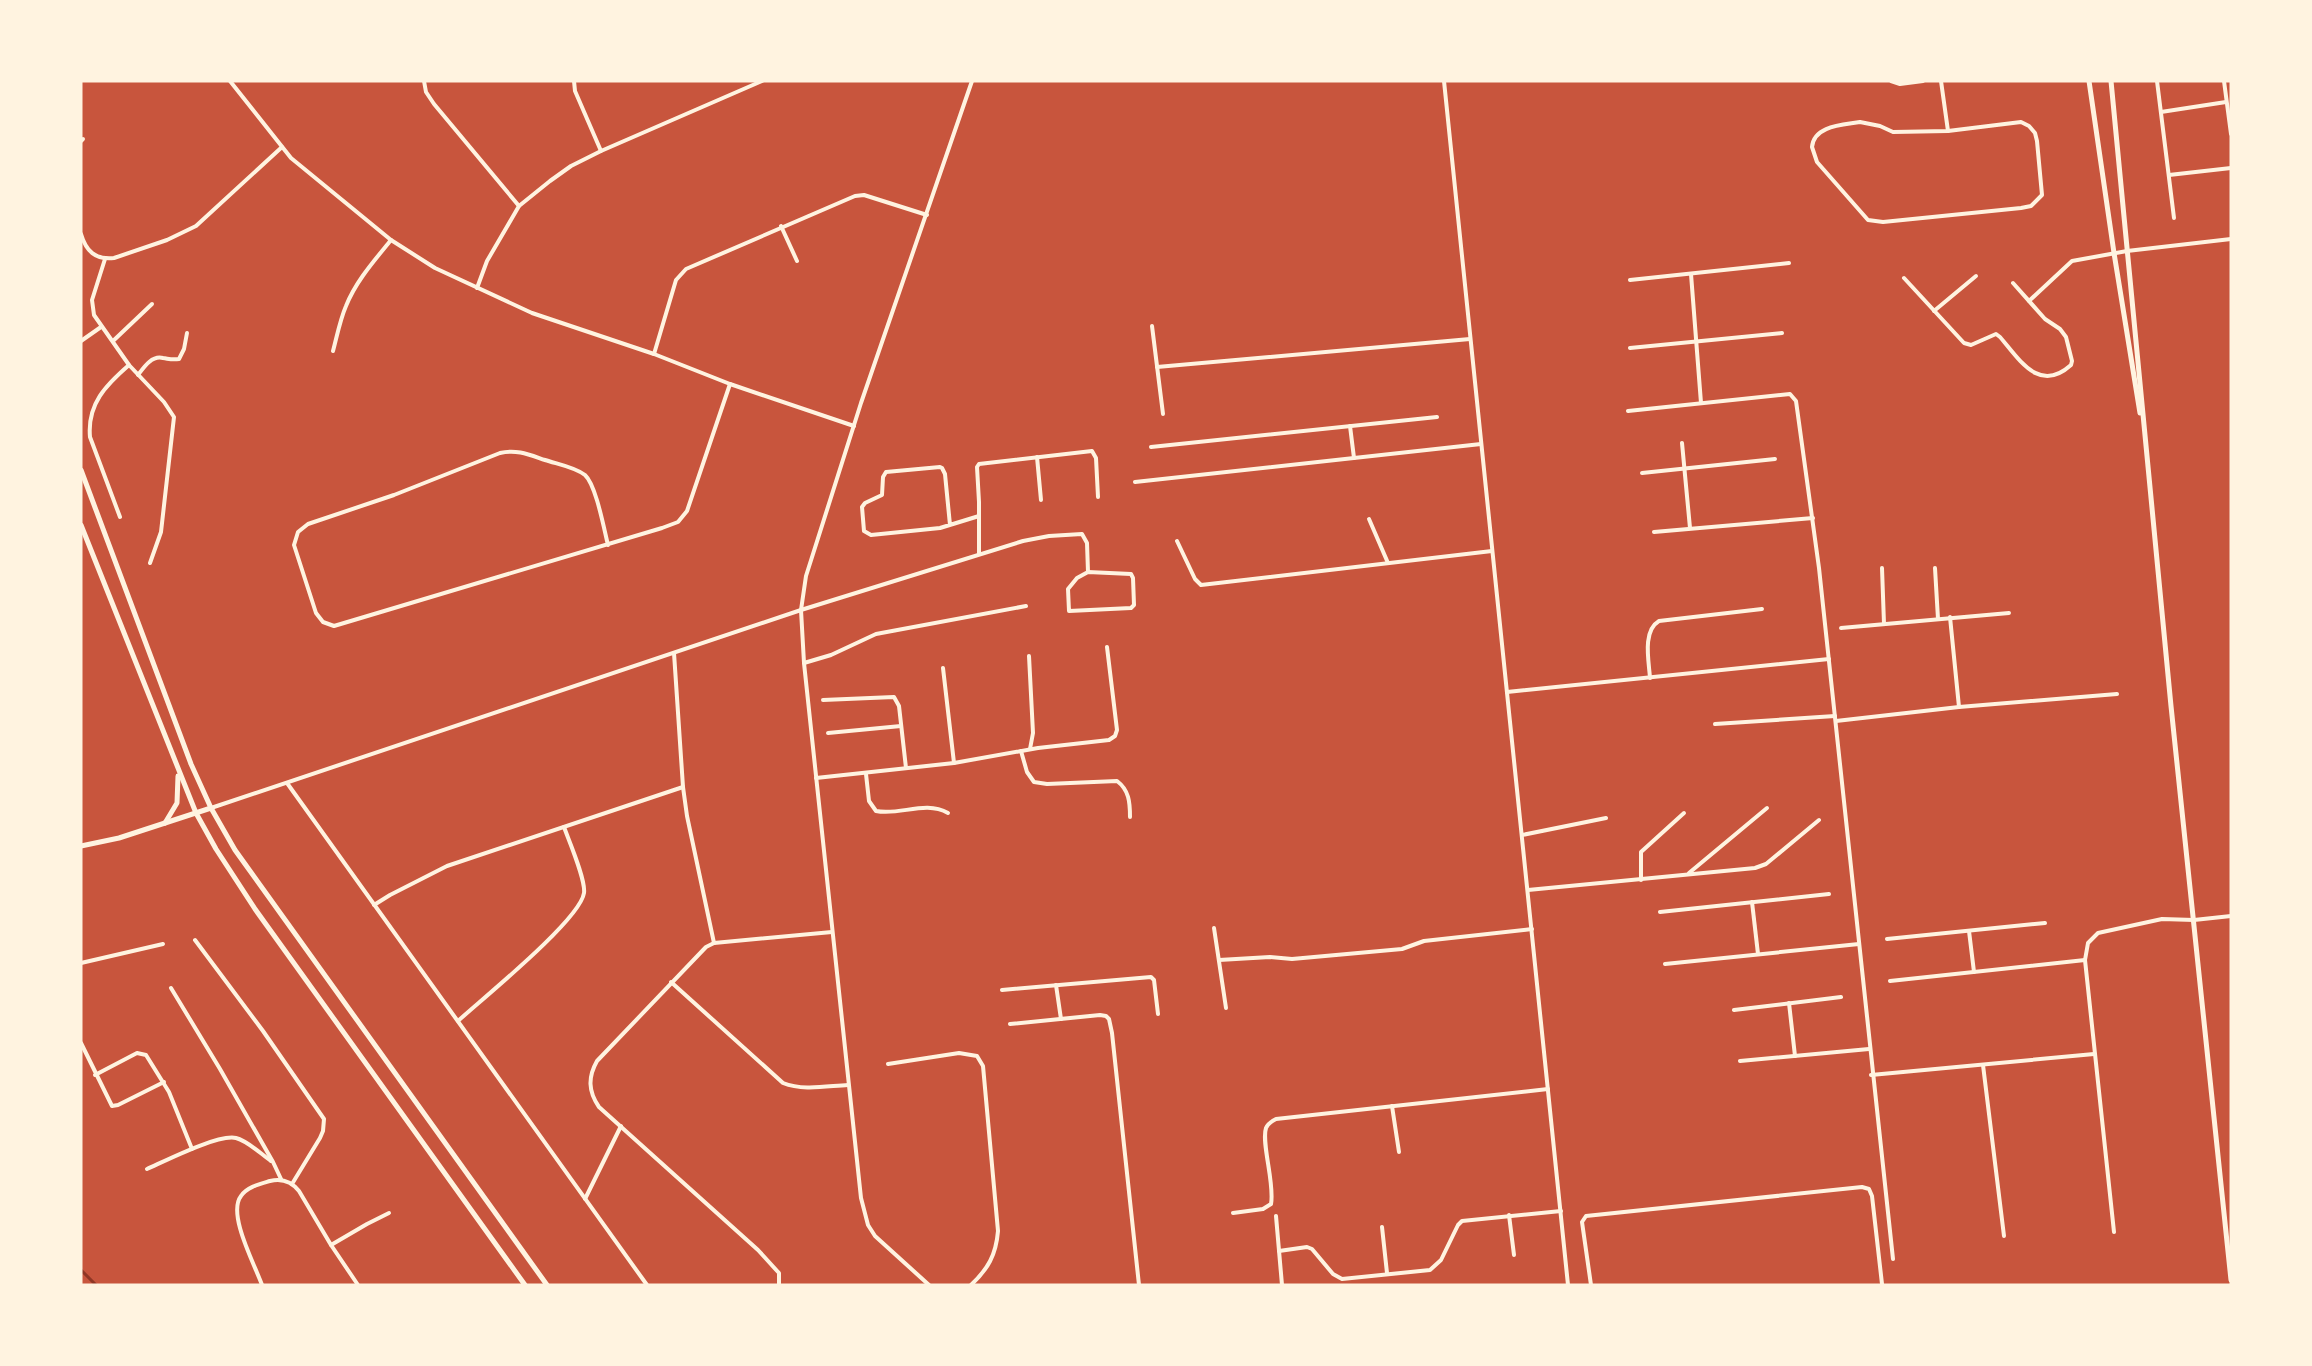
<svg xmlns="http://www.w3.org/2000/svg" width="2312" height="1366" font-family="'Noto Sans',sans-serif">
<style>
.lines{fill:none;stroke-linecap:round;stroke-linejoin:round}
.stream{stroke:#8f3625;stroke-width:3}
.minor{stroke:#fff3e0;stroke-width:4}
.tertiary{stroke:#fff3e0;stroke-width:5}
</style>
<rect width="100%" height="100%" fill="#c8553d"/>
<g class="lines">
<path class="stream" d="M 81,1270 L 96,1285"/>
<g class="minor">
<path d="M 230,81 L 291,158 L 391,240 L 435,268 L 532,313 L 654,354 L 730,384 L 854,426"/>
<path d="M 424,81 L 426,92 L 434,104 L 519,206"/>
<path d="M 574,81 L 575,91 L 601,151"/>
<path d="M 1444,81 L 1568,1285"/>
<path d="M 1891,81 L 1900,84 L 1923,81"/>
<path d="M 1941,81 L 1948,131"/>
<path d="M 2157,81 L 2174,218"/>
<path d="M 2224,81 L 2231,134"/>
<path d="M 2161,112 L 2226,102"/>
<path d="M 1860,122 L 1880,126 L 1893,132 L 1948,131 L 2021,122 L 2029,126 L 2035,133 L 2037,141 L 2042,195 L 2031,206 L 2021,208 L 1883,222 L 1868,220 L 1817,162 L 1812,147 C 1814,125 1844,125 1860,122 Z"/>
<path d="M 81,141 L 83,139"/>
<path d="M 2169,175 L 2231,168"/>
<path d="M 781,226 L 797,261"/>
<path d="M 81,234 C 86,251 95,260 114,258 L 167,240 L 196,226 L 282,147"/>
<path d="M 105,259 L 92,300 L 94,315 L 129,365 L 164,402 L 174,417 L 161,532 L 150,563"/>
<path d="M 1691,274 L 1701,403"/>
<path d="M 1904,278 L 1964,343 L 1971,345 L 1996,334 L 2000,337 C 2019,359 2039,394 2071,365 L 2072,361 L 2066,337 L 2060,329 L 2045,319 L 2013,283"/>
<path d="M 1630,280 L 1789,263"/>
<path d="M 477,288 L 487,261 L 519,206 L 550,181 L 571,166 L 601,151 L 762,81"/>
<path d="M 2029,301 L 2072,261 L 2127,251 L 2231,239"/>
<path d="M 1934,311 L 1976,276"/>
<path d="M 1152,326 L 1163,414"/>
<path d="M 81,341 L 101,327"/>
<path d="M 113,341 L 152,304"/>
<path d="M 1630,348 L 1782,333"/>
<path d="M 333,351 C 337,336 340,320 346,306 C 356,281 374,261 391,240"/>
<path d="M 654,354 L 676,280 L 686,269 L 855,196 L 864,195 L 927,215"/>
<path d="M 1157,367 L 1470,339"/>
<path d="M 138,375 C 144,367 152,355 163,358 C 170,359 172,360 179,359 L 184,349 L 187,333"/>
<path d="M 1628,411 L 1790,394 L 1796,401 L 1819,568 L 1893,1259"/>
<path d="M 1350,426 L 1354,458"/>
<path d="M 1682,443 L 1690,528"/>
<path d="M 1151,447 L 1437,417"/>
<path d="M 1037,457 L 1041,500"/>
<path d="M 1642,473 L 1775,459"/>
<path d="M 1135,482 L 1481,444"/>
<path d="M 120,517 L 90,437 C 87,404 106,385 129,365"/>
<path d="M 1369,519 L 1388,563"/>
<path d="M 950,525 L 945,474 L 942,468 L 940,467 L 886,472 L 883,477 L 882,495 L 865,503 L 862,507 L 864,531 L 871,535 L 940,528 L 979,516"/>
<path d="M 1654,532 L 1813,518"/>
<path d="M 1177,541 L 1195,579 L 1201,585 L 1492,551"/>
<path d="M 608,545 C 604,529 596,485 585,475 C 575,467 557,464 545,460 C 530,455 517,449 500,453 L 394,495 L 308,524 L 298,532 L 294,545 L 316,613 L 323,622 L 334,626 L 662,528 L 678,522 L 687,511 L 730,384"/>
<path d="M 979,554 L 979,502 L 977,467 L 979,464 L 1092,451 L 1096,458 L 1098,497"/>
<path d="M 1882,568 L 1884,624"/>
<path d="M 1935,568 L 1938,619"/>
<path d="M 1088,572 L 1131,574 L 1133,578 L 1134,605 L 1131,608 L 1069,611 L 1068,589 L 1077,578 Z"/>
<path d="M 1950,617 L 1959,707"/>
<path d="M 1841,628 L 2009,613"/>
<path d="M 674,653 L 683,787 L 687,816 L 714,943"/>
<path d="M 1029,656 L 1033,733 L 1030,749"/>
<path d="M 804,663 L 831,655 L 876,634 L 1026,606"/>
<path d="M 943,668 L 954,763"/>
<path d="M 1650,678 C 1649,662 1642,631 1659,621 L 1762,609"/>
<path d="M 1507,692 L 1829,659"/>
<path d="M 823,700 L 894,697 L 899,706 L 906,768"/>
<path d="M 1836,721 L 1959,707 L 2117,694"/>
<path d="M 1715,724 L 1835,716"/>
<path d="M 828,733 L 901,726"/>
<path d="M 1021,751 L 1027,772 L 1034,782 L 1047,784 L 1117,781 C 1129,790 1130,802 1130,817"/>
<path d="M 866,774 L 869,801 L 876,811 C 900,816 925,800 948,813"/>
<path d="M 816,778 L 954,763 L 1038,748 L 1109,740 L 1115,736 L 1117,730 L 1107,647"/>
<path d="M 287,783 L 647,1285"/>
<path d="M 211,808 L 801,610 L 1023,541 L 1049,536 L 1082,534 L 1087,543 L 1088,572"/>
<path d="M 1522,835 L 1606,818"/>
<path d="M 1689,873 L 1767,808"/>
<path d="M 1641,880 L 1641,852 L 1684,813"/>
<path d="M 1528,890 L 1755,868 L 1766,864 L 1819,820"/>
<path d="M 1752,902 L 1758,954"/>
<path d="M 374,905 L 390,895 L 447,866 L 683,787"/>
<path d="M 1660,912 L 1829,894"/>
<path d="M 1214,928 L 1226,1008"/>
<path d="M 1969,931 L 1974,972"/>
<path d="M 1887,939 L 2045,923"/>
<path d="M 195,940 L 263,1031 L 324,1119 L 323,1131 L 320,1138 L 292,1184"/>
<path d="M 1219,960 L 1270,957 L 1292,959 L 1402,949 L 1424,941 L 1532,929"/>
<path d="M 81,963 L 163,944"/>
<path d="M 1665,964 L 1859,944"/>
<path d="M 1890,981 L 2085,960"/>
<path d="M 671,982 L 783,1083 C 803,1091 827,1086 848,1085"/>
<path d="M 1056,985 L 1061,1019"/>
<path d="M 171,988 L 220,1069 L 273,1162 L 281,1179"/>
<path d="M 1002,990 L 1151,977 L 1154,980 L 1158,1014"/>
<path d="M 1789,1003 L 1795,1056"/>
<path d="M 1734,1010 L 1841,997"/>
<path d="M 458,1021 C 482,999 580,920 584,893 C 586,880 569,841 564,827"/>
<path d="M 1010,1024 L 1100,1015 L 1106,1016 L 1109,1019 L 1112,1033 L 1139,1285"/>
<path d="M 81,1043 L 112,1106 L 118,1105 L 164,1082"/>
<path d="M 1740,1061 L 1869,1049"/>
<path d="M 888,1064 L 959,1053 L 977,1056 L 983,1066 L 998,1231 C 996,1255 988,1269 971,1285"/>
<path d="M 1983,1065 L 2004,1236"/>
<path d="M 95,1075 L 137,1053 L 146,1055 L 169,1092 L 192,1149"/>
<path d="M 1871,1075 L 2094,1054"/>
<path d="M 1392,1106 L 1399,1152"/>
<path d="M 147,1169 C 165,1161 218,1134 236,1138 C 248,1141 261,1154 271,1161"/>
<path d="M 585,1199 L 621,1126"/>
<path d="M 1233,1213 L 1263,1209 L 1271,1204 C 1275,1184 1261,1143 1266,1128 C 1268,1123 1272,1121 1276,1119 L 1548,1089"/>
<path d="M 1509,1215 L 1514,1255"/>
<path d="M 1276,1216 L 1282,1285"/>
<path d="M 1382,1227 L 1387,1273"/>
<path d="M 2114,1232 L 2085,960 L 2088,943 L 2098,933 L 2162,919 L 2194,920 L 2231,916"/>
<path d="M 331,1245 L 367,1224 L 389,1213"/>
<path d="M 1279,1251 L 1307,1247 L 1312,1249 L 1333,1274 L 1342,1279 L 1430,1270 L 1441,1260 L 1458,1225 L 1462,1221 L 1561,1211"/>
<path d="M 262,1285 C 255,1265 227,1214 241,1196 C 247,1187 260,1184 270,1181 C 282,1178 291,1181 299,1191 L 331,1245 L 358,1285"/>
<path d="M 779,1285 L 779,1273 L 758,1250 L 599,1107 C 588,1091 588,1077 597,1061 L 706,947 L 714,943 L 832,932"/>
<path d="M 929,1285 L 875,1236 L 868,1225 L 861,1198 L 804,663 L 801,610 L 806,576 L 861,403 L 972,81"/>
<path d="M 1591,1285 L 1582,1222 L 1586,1216 L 1862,1187 L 1869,1189 L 1872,1196 L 1882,1284"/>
</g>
<g class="tertiary">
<path d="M 2089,81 L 2114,253 L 2140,413"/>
<path d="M 2111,81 L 2171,706 L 2231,1280"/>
<path d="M 81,470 L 191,764 L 211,808 L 235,850 L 547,1285"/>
<path d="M 81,525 L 196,813 L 216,849 L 255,909 L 525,1285"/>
<path d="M 165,823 L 177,803 L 178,776"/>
<path d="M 81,846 L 119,838 L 211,808"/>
</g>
</g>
<rect width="2312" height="1366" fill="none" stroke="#fff3e0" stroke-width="165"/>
</svg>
